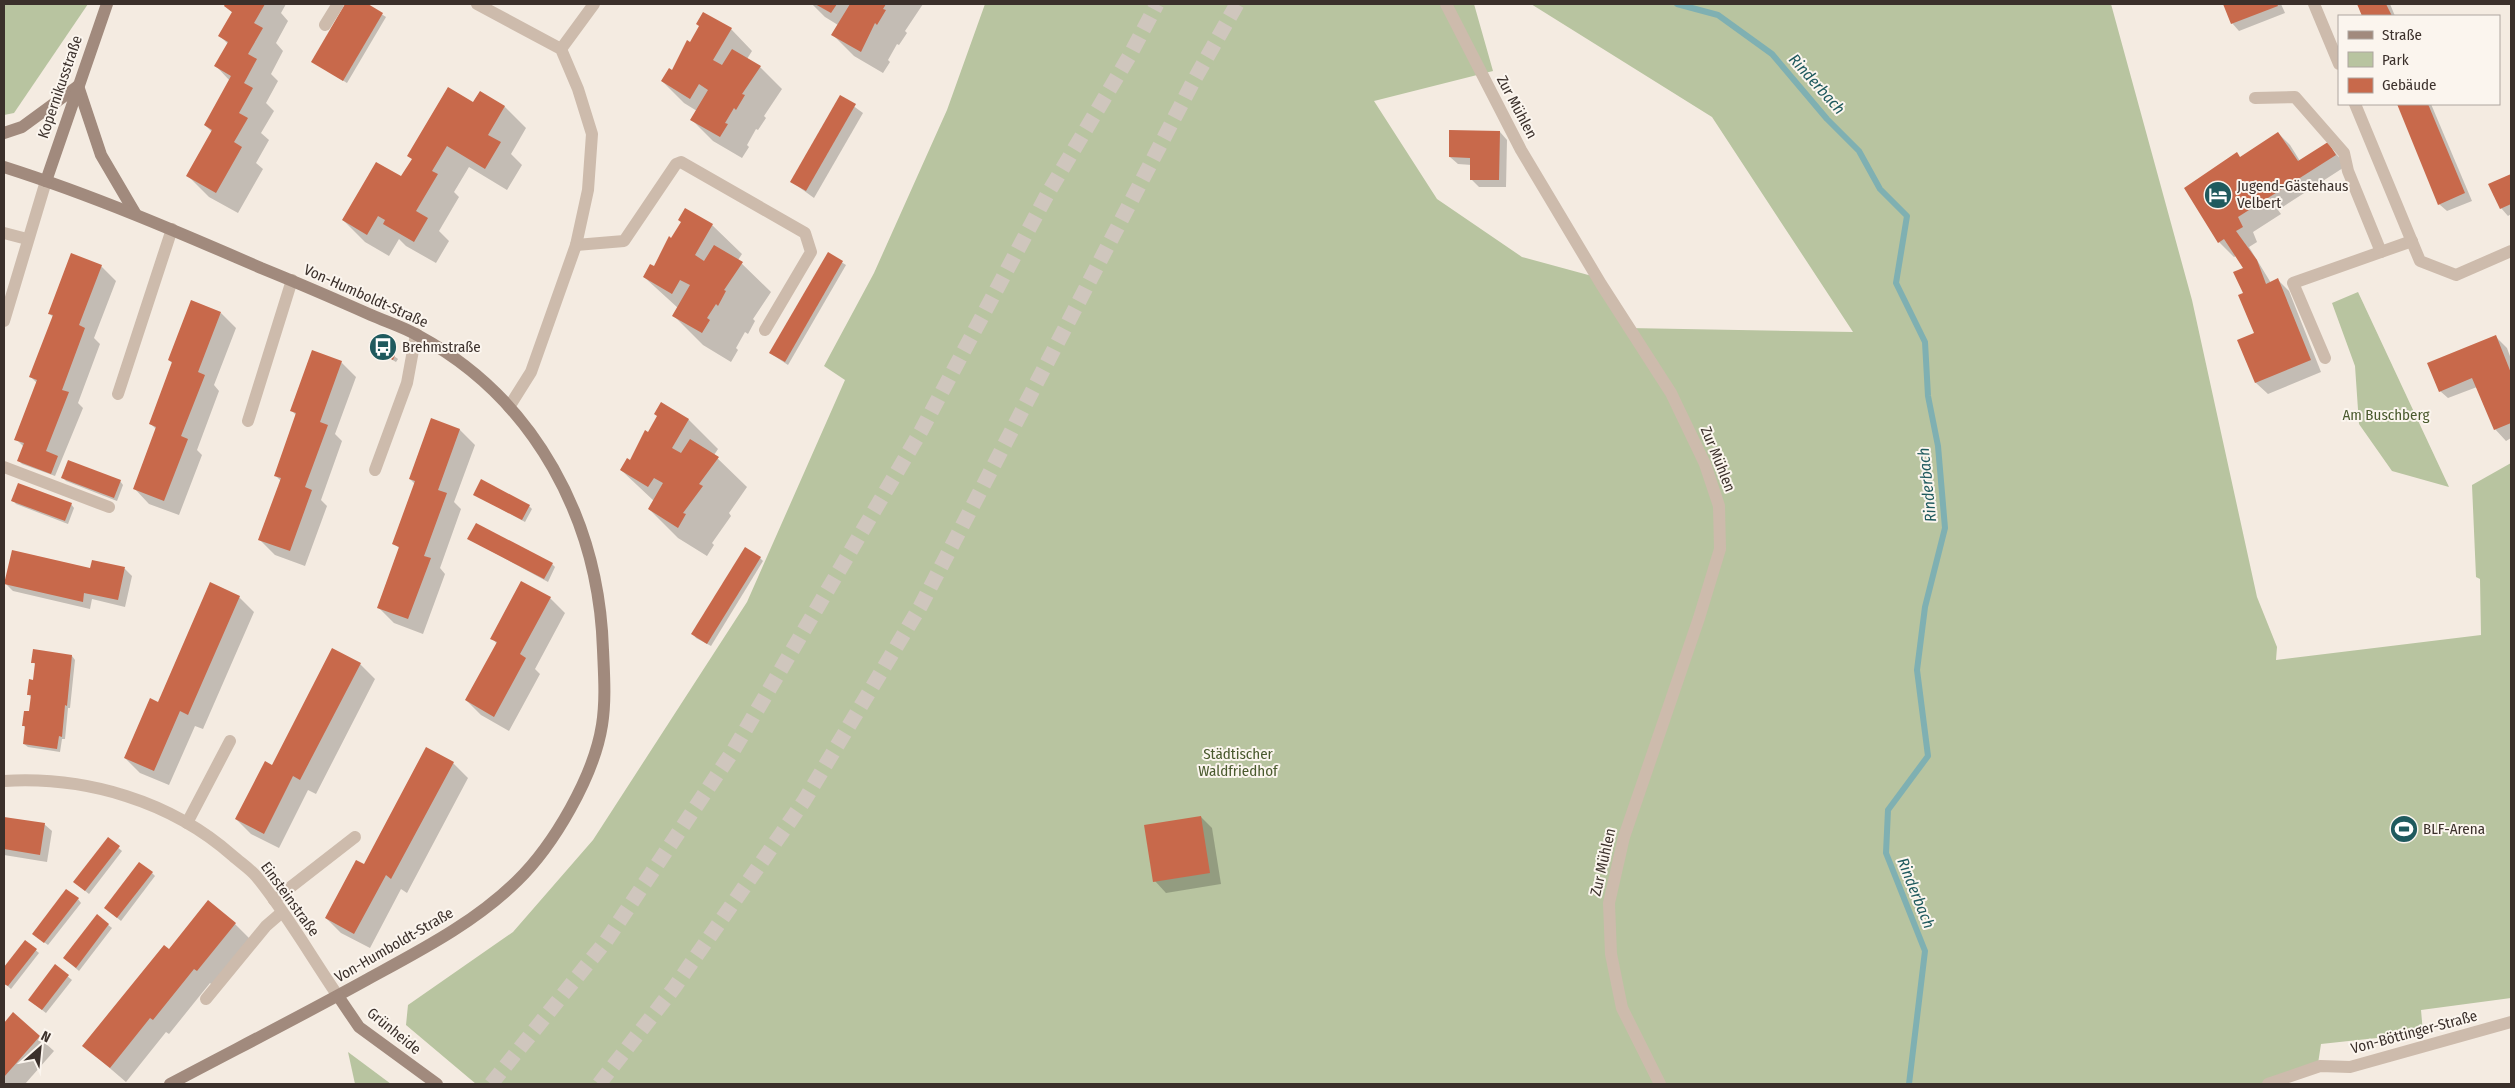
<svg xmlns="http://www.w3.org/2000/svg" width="2515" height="1088" font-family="'Fira Sans Condensed',sans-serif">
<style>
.green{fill:#b8c4a0}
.shadow{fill:#0003}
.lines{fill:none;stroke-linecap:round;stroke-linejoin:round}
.stream{stroke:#7fb0b2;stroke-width:6}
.building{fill:#c8694b}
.highway-tunnel{stroke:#cfc6bd;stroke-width:15;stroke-dasharray:15 8;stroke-linecap:butt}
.lane{stroke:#cdbbac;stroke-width:12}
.street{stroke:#cdbbac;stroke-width:12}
.secondary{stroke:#a18a7d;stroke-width:12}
.labels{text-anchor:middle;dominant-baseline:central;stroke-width:4;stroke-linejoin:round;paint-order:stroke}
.street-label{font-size:15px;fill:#3b302b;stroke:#fbf5ee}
.poi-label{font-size:15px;fill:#3b302b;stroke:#fbf5ee;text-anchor:start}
.park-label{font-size:15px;fill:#4a5a2e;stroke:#fbf5ee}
.water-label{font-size:16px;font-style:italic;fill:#1f5a5e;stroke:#fbf5ee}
</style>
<rect width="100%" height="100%" fill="#f4ebe1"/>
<g class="green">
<path d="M 4,4 L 88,4 L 14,113 L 4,115 Z"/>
<path d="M 985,4 L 1474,4 L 1493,71 L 1374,101 L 1437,199 L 1522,257 L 1592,276 L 1628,328 L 1853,332 L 1712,117 L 1531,4 L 2111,4 L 2192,300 L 2257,597 L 2277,647 L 2276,660 L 2481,635 L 2480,579 L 2476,577 L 2472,485 L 2511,463 L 2511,998 L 2421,1010 L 2423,1033 L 2321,1044 L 2317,1070 L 2264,1084 L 476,1084 L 406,1025 L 408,1005 L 513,932 L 593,840 L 747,602 L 845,380 L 824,366 L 874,273 L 947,110 Z"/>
<path d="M 2358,292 L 2449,487 L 2392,471 L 2359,424 L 2355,366 L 2332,303 Z"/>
<path d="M 348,1052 L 391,1084 L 355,1084 Z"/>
</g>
<g class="shadow">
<path d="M 227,4 L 286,4 L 281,13 L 288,21 L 276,43 L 283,51 L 271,74 L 278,81 L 266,103 L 274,111 L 261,133 L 269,140 L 256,163 L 263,169 L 238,213 L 209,197 L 188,176 L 212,132 L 205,125 L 230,81 L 216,66 L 228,44 L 220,36 L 233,13 L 225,6 Z"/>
<path d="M 347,4 L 366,4 L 386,17 L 347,83 L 313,62 Z"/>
<path d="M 812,4 L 923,4 L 905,31 L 907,33 L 899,45 L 897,44 L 888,60 L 890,62 L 883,73 L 854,56 L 833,35 L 838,25 L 825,17 Z"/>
<path d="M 2224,4 L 2281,4 L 2285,13 L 2239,31 L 2232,23 Z"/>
<path d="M 2358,4 L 2390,4 L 2395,16 L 2363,16 Z"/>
<path d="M 731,29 L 752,51 L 747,59 L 760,67 L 782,89 L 764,116 L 766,118 L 758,130 L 756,129 L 747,145 L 749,147 L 742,158 L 713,141 L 692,120 L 697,111 L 684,103 L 662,81 L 673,72 L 690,44 Z"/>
<path d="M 480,92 L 505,107 L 526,128 L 511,154 L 522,165 L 507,190 L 469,167 L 454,192 L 459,197 L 439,231 L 449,241 L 436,263 L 406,246 L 399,239 L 389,256 L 365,242 L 343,220 L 402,178 L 473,103 Z"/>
<path d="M 841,97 L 863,113 L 814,198 L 792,182 Z"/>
<path d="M 2399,104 L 2431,104 L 2472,201 L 2447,211 L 2439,204 Z"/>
<path d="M 1500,132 L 1507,140 L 1506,187 L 1479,187 L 1471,179 L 1472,165 L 1458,164 L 1450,157 Z"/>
<path d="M 2278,133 L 2290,145 L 2300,161 L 2328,144 L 2346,166 L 2278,210 L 2281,214 L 2253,232 L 2257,242 L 2249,247 L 2271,283 L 2278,280 L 2289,291 L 2321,372 L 2268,394 L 2256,383 L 2239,341 L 2256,334 L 2245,294 L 2246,269 L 2236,256 L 2234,257 L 2219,242 L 2240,158 Z"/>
<path d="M 2511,175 L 2511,214 L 2508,216 L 2501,208 L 2490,185 Z"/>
<path d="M 712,225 L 742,254 L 738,260 L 771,292 L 753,319 L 755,321 L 748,334 L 745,332 L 736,348 L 738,350 L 731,362 L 703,345 L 673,315 L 678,308 L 644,277 L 655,267 L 672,240 Z"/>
<path d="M 828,254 L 846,265 L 788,365 L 770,353 Z"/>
<path d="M 101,266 L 116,281 L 94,338 L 100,344 L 78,403 L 83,408 L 55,476 L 22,464 L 18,460 L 24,447 L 16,439 L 37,383 L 31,377 L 53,317 L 50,314 Z"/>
<path d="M 221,313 L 236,328 L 214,385 L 219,391 L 197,450 L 202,455 L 179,515 L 149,504 L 134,488 L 157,430 L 150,423 L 173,364 L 169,360 Z"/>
<path d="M 2496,337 L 2507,348 L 2511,359 L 2511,438 L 2506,441 L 2495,429 L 2477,387 L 2448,398 L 2440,391 Z"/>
<path d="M 382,354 L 394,356 L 398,359 L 396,362 Z"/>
<path d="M 341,362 L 356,377 L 335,434 L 342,441 L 321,500 L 327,506 L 305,566 L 275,555 L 260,540 L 281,481 L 275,475 L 297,416 L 291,410 Z"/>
<path d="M 662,404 L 689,420 L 718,449 L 714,455 L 747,487 L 729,513 L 731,516 L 712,543 L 714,545 L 707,556 L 678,538 L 649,509 L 654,501 L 621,470 L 631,462 L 648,434 L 658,417 Z"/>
<path d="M 431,420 L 460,430 L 475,445 L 454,502 L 461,509 L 440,568 L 445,574 L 423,634 L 394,623 L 379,608 L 400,549 L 394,543 L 415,484 L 410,479 Z"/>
<path d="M 63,478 L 120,481 L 123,485 L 117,501 L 66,481 Z"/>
<path d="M 474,494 L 529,506 L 532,509 L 525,522 Z"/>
<path d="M 13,500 L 71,504 L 74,508 L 68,524 L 16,504 Z"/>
<path d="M 469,539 L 552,564 L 555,567 L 548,582 Z"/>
<path d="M 760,558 L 763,561 L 711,646 L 696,638 L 693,634 Z"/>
<path d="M 91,569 L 125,569 L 132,576 L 125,607 L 92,599 L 90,609 L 13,591 L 6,584 Z"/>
<path d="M 522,582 L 550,598 L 565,613 L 535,669 L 540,674 L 509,731 L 481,715 L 466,700 L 497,644 L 492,638 Z"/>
<path d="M 239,597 L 254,612 L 203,729 L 195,726 L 169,785 L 140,773 L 125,758 L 158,703 Z"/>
<path d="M 72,656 L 75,660 L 70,708 L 68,708 L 65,739 L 62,739 L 60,752 L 28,747 L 24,744 L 26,729 L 23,725 L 30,713 L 32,698 L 28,694 L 34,681 L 36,665 L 33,662 Z"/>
<path d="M 360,664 L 375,679 L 316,794 L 308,790 L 279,848 L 251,834 L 236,819 L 272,767 Z"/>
<path d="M 453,763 L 468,778 L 407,893 L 401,889 L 370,948 L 341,933 L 326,918 Z"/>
<path d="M 1201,817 L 1212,828 L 1221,884 L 1166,893 L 1155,881 Z"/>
<path d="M 4,818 L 44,824 L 52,831 L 47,862 L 4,855 Z"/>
<path d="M 108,839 L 122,851 L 89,894 L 78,885 Z"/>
<path d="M 152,873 L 155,876 L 121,921 L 109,911 Z"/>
<path d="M 78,899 L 81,903 L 48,945 L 37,937 Z"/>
<path d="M 97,916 L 112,928 L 79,971 L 64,958 Z"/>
<path d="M 235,924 L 250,939 L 212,985 L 210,983 L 169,1034 L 166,1032 L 126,1082 L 84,1046 L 169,951 Z"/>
<path d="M 25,941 L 39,953 L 11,989 L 4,983 L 4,969 Z"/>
<path d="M 55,966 L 72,980 L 46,1013 L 33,1003 Z"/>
<path d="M 13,1014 L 54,1051 L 25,1084 L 4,1084 L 4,1024 Z"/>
</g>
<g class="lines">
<path class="stream" d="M 1677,4 L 1718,15 L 1772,54 L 1827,119 L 1859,151 L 1880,189 L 1907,216 L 1896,283 L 1925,342 L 1928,396 L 1938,446 L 1945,528 L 1925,607 L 1917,670 L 1928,756 L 1888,810 L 1886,853 L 1925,951 L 1909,1084"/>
</g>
<g class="building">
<path d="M 225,4 L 265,4 L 254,23 L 263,28 L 248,54 L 257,59 L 244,83 L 253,88 L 239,113 L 248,118 L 234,142 L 242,147 L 216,193 L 186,176 L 212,130 L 204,125 L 231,76 L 214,66 L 228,42 L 218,36 L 232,12 L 224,6 Z"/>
<path d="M 345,4 L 368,4 L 383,13 L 343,81 L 311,62 Z"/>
<path d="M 815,4 L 837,4 L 831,13 Z"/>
<path d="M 850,4 L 886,4 L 883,9 L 886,10 L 877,25 L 875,23 L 861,52 L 831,35 Z"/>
<path d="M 2223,4 L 2277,4 L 2278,6 L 2231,24 Z"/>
<path d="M 2357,4 L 2386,4 L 2392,16 L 2362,16 Z"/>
<path d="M 703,12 L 732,28 L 713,60 L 722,65 L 732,49 L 761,66 L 742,94 L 745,95 L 736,110 L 734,108 L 725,123 L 728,124 L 720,137 L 690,120 L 708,90 L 699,84 L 690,99 L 661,81 L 669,68 L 672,70 L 687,40 L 690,42 L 699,26 L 696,24 Z"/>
<path d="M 448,87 L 473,102 L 480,91 L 505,106 L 488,135 L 501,142 L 485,169 L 447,146 L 432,171 L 438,174 L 416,211 L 428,218 L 414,242 L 383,224 L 385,220 L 378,216 L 367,235 L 342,220 L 376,162 L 401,176 L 412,159 L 407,156 Z"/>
<path d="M 840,95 L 856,104 L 806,191 L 790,182 Z"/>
<path d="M 2397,104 L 2428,104 L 2465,193 L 2438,205 Z"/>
<path d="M 1449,130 L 1500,131 L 1499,180 L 1470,180 L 1470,158 L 1449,157 Z"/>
<path d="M 2278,132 L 2298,161 L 2328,142 L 2336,155 L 2238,217 L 2243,227 L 2236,231 L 2257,260 L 2266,284 L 2278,278 L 2311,360 L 2255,383 L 2237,340 L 2254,333 L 2238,295 L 2243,293 L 2233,272 L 2243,268 L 2224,239 L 2218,243 L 2184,188 L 2237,152 L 2240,157 Z"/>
<path d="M 2511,174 L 2511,204 L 2500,209 L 2488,184 Z"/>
<path d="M 685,208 L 713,224 L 695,255 L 704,261 L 714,245 L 743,262 L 724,290 L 726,291 L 718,306 L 716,304 L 707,318 L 710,320 L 702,333 L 672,316 L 690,285 L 680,280 L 672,294 L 643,277 L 650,264 L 654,266 L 669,236 L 671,238 L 681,222 L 678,220 Z"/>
<path d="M 828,252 L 843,261 L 785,362 L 769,353 Z"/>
<path d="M 71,253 L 102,265 L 79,325 L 85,328 L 62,390 L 69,392 L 46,451 L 58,456 L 51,474 L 17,461 L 24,443 L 14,440 L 37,380 L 29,377 L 53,315 L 48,314 Z"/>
<path d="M 191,300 L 221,312 L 198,372 L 205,375 L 181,436 L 188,439 L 164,501 L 133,489 L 156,427 L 149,424 L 172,362 L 168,360 Z"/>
<path d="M 2496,335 L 2511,373 L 2511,423 L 2494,430 L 2472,378 L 2439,392 L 2427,363 Z"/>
<path d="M 312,350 L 342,361 L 320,422 L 328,425 L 305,487 L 312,490 L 290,551 L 258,540 L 281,478 L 274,476 L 296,413 L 290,411 Z"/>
<path d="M 383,350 L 395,355 L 393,360 L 381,354 Z"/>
<path d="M 661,402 L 689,419 L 672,448 L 681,453 L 690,439 L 719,457 L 699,484 L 703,486 L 683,513 L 686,514 L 678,528 L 648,509 L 663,483 L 654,478 L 648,487 L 620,470 L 627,458 L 630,460 L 645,430 L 648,432 L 657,416 L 654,414 Z"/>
<path d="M 431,418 L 460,429 L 438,490 L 447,493 L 424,556 L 431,558 L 408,619 L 377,608 L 399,547 L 392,544 L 415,481 L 409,479 Z"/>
<path d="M 68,460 L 121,480 L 114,498 L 61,478 Z"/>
<path d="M 481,479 L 530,505 L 522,520 L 473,495 Z"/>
<path d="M 18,483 L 72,503 L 65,521 L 11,501 Z"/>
<path d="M 476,523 L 553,563 L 544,579 L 467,539 Z"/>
<path d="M 745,547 L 761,557 L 707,644 L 691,634 Z"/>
<path d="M 12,550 L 90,568 L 92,560 L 125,567 L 118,600 L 84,593 L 83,602 L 4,584 Z"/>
<path d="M 521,581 L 551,597 L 520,654 L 526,658 L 494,717 L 465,700 L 497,642 L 490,639 Z"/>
<path d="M 210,582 L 240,596 L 188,715 L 180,711 L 154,771 L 124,758 L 150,698 L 158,702 Z"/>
<path d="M 332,648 L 361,663 L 300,780 L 293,776 L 264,834 L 235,819 L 265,761 L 272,765 Z"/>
<path d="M 33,649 L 72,655 L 67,706 L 65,705 L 62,737 L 59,736 L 57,749 L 23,744 L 25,726 L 22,726 L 24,711 L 29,711 L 31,695 L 27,695 L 29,679 L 33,680 L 35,663 L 31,663 Z"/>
<path d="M 426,747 L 454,762 L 391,879 L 386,875 L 354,934 L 325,918 L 356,860 L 364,864 Z"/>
<path d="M 1201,816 L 1210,873 L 1153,882 L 1144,825 Z"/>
<path d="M 4,817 L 45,823 L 40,855 L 4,849 Z"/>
<path d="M 108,837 L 120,846 L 85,891 L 73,882 Z"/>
<path d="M 139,862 L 153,872 L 117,918 L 104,908 Z"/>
<path d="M 66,889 L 79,898 L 44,943 L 32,934 Z"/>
<path d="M 208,900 L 236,923 L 197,971 L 194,969 L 153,1020 L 150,1018 L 110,1068 L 82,1046 L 164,945 L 169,949 Z"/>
<path d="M 97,914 L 109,924 L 76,968 L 63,958 Z"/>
<path d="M 25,940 L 37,949 L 8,986 L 4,984 L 4,967 Z"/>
<path d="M 55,964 L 69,975 L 42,1010 L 28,1000 Z"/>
<path d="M 13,1012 L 40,1036 L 4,1077 L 4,1023 Z"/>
</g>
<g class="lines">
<g class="highway-tunnel">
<path d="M 491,1084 L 606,941 L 733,751 L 921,431 L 1048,193 L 1130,55 L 1157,4"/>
<path d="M 599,1084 L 674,988 L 804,801 L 920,607 L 1193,82 L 1237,4"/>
</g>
<g class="lane">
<path d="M 1446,4 L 1521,150 L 1601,284 L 1671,393 L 1705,464 L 1719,506 L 1720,549 L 1699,618 L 1624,837 L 1609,903 L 1611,954 L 1622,1008 L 1660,1084"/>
<path d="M 325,25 L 338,4"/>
<path d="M 2255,98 L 2295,97 L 2344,153 L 2348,171 L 2381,252"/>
<path d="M 4,233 L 27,239"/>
<path d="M 576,245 L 624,241 L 676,164 L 681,162 L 805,233 L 811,252 L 765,330"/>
<path d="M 2325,358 L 2293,283 L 2412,241"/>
<path d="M 118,394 L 172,229"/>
<path d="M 248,421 L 292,280"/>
<path d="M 4,467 L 109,507"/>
<path d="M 375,470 L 407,383 L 416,334"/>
<path d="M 187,823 L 230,741"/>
<path d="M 274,900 L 355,837"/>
<path d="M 206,999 L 266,926 L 281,913"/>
</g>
<g class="street">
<path d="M 477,4 L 561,49 L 578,89 L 592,134 L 588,190 L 576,245 L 531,372 L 509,407"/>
<path d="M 2314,4 L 2339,64"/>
<path d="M 561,49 L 594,4"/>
<path d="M 2355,104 L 2420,261 L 2456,275 L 2511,251"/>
<path d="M 4,321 L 46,181"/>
<path d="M 4,781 C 86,776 171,801 233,856 C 241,863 250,869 256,876 C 285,911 312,958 338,996"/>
<path d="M 2268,1084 L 2320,1066 L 2350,1067 L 2511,1022"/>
</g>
<g class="secondary">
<path d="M 78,86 L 101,155 L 135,213"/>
<path d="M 4,133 L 22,127 L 78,86"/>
<path d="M 4,167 C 92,195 176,231 261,268 C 298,283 335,299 371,315 C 387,322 404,327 419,336 C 535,399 599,520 603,650 C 604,674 606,700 602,725 C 594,776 554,845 517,881 C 474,923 421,950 368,979 C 303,1015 236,1049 170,1084"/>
<path d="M 46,181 L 107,4"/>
<path d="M 338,996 L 359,1027 L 437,1084"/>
</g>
</g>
<defs>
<symbol id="hotel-disc" viewBox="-11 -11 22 22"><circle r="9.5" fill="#1f5a5e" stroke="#fbf5ee"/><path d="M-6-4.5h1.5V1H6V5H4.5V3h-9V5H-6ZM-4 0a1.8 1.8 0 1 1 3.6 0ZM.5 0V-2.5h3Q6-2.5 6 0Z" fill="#fff"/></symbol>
<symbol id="bus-disc" viewBox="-11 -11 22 22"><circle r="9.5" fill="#1f5a5e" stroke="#fbf5ee"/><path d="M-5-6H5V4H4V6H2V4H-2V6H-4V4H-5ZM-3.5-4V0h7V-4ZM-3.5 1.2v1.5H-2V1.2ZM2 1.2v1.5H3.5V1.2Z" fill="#fff"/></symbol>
<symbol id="stadium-disc" viewBox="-11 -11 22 22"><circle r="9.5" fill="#1f5a5e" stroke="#fbf5ee"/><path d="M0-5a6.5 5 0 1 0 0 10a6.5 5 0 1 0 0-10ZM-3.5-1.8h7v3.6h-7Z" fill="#fff"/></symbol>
</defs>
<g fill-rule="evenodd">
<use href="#hotel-disc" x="2202" y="179" width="32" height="32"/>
<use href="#bus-disc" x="367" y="331" width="32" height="32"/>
<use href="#stadium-disc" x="2388" y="813" width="32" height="32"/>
</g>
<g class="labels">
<g class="street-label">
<text transform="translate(60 87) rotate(-71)">Kopernikusstraße</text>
<text transform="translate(1517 107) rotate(62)">Zur Mühlen</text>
<text transform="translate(366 296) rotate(24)">Von-Humboldt-Straße</text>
<text transform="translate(1718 459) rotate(68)">Zur Mühlen</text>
<text transform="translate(1603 862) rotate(-77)">Zur Mühlen</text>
<text transform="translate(290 899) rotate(54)">Einsteinstraße</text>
<text transform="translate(394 945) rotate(-30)">Von-Humboldt-Straße</text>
<text transform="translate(394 1031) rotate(39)">Grünheide</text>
<text transform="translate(2414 1032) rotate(-15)">Von-Böttinger-Straße</text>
</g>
<g class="poi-label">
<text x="2237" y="186">Jugend-Gästehaus<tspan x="2237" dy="17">Velbert</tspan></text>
<text x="402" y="347">Brehmstraße</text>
<text x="2423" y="829">BLF-Arena</text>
</g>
<g class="park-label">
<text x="2386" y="415">Am Buschberg</text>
<text x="1238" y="754">Städtischer<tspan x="1238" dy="17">Waldfriedhof</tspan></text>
</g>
<g class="water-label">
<text transform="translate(1817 84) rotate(48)">Rinderbach</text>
<text transform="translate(1927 485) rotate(-96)">Rinderbach</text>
<text transform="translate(1916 893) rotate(68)">Rinderbach</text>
</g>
</g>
<rect width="2515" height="1088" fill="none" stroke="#3b302b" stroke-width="10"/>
<rect x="2338" y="15" width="162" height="90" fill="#fbf5ee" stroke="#aea6a0"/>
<rect x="2348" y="31" width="25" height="8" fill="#a18a7d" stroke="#aea6a0"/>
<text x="2382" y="40" font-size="15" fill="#3b302b">Straße</text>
<rect x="2348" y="52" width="25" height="15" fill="#b8c4a0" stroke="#aea6a0"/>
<text x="2382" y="65" font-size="15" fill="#3b302b">Park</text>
<rect x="2348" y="78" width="25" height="15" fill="#c8694b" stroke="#aea6a0"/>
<text x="2382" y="90" font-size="15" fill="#3b302b">Gebäude</text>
<g transform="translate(40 1048) rotate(27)" stroke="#fbf5ee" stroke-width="4" paint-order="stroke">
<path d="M0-4L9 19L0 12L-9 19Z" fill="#3b302b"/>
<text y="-8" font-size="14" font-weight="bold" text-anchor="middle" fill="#3b302b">N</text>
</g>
</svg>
